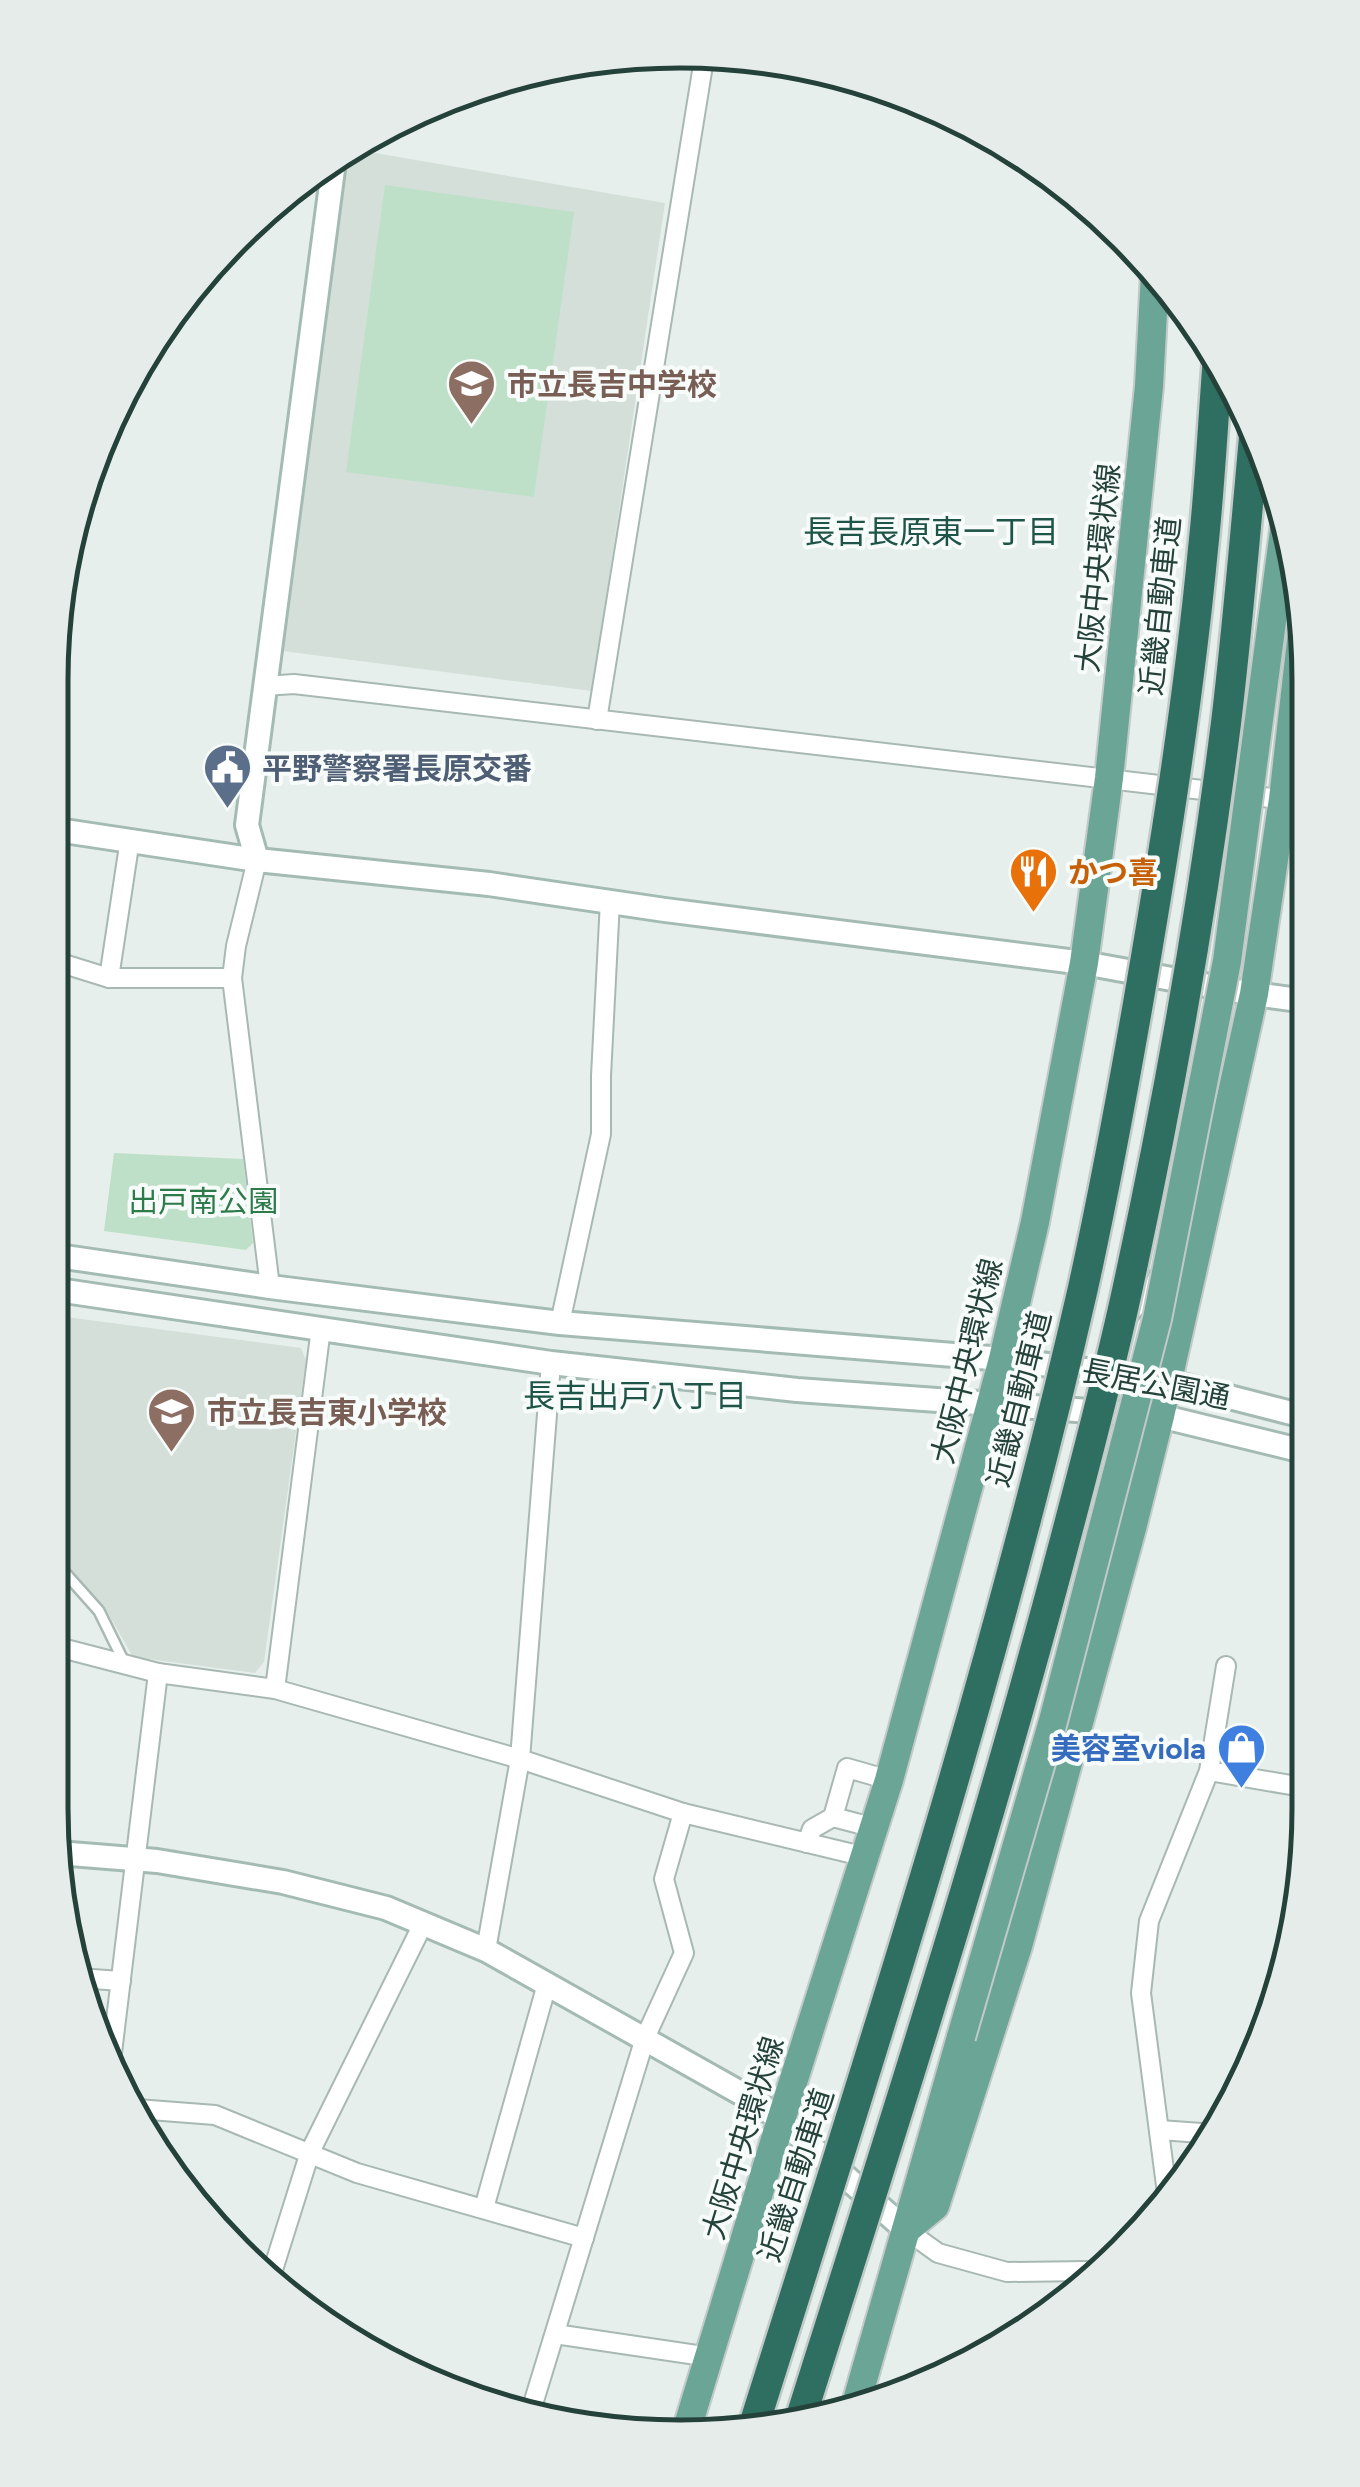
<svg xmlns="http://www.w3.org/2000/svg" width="1360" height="2487" font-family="Figtree,'Noto Sans JP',sans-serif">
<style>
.built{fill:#d4dfda}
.green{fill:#bfe0c8}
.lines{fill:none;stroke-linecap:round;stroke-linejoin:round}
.lane-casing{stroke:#a8b8b2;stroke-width:14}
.street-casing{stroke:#a8b8b2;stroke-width:22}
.secondary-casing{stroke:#a4bbb3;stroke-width:28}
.primary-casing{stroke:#c2cac8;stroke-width:32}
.lane{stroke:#fff;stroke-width:9}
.street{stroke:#fff;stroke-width:18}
.secondary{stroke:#fff;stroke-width:22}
.primary{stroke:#6aa596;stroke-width:28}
.primary-bridge-casing{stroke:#c2cac8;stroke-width:32;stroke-linecap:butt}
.highway-bridge-casing{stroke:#c2cac8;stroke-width:35;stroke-linecap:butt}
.primary-bridge{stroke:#6aa596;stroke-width:28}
.highway-bridge{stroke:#2f6f62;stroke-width:30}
.labels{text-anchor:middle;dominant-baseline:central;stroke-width:8;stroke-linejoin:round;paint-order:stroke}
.education-label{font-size:30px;font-weight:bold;fill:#785e54;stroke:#f7fbf9;text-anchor:start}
.street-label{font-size:30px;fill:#24423a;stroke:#f7fbf9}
.service-label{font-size:30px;font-weight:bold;fill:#4e5e75;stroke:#f7fbf9;text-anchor:start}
.food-label{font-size:30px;font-weight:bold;fill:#c56008;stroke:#f7fbf9;text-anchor:start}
.park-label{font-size:30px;fill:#2d7a4b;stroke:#f7fbf9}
.shop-label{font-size:30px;font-weight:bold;fill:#366cbe;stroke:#f7fbf9;text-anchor:end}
.neighbourhood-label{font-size:32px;fill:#1f5548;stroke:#f7fbf9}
.rim{fill:none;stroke:#24423a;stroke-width:5}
</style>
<rect width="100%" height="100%" fill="#e6efeb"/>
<g class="built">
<path d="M 358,150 L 665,203 L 592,691 L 283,651 L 348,155 Z"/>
<path d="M 51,1315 L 301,1348 L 306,1360 L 264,1662 L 255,1673 L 133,1657 L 104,1606 L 50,1548 Z"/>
</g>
<g class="green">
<path d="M 385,185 L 574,212 L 534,497 L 346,472 Z"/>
<path d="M 114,1153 L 243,1159 L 253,1243 L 246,1250 L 104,1231 Z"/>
</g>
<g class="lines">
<defs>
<g id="lane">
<path d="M 1131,1319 L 1141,1307 L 1154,1275"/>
<path d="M 50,1556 L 99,1611 L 124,1662"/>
</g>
<g id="street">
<path d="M 264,686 L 294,684 L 1305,802"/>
<path d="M 597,720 L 704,59"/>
<path d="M 257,860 L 236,946 L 232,978 L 270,1287"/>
<path d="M 51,960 L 109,978 L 232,978"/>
<path d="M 109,978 L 130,839"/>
<path d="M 560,1323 L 601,1134 L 601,1076 L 610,901"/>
<path d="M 50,1645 L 158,1673 L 275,1689 L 520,1759 L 683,1813 L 866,1857"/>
<path d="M 275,1689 L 321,1328"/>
<path d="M 1209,1771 L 1308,1788"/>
<path d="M 833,1817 L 875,1828"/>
<path d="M 807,1843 L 812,1829 L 833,1817 L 847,1768 L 889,1780"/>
<path d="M 486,1950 L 520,1759 L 551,1363"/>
<path d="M 78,1978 L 121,1981"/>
<path d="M 111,2061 L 158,1673"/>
<path d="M 137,2109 L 215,2115 L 357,2173 L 584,2238"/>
<path d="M 1159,2130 L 1216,2134"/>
<path d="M 1167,2193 L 1141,1993 L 1149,1921 L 1209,1771 L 1226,1666"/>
<path d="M 484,2208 L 547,1984"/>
<path d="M 906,2230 L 938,2253 L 1007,2272 L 1088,2271 L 1101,2274"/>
<path d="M 271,2276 L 310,2152 L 423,1924"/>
<path d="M 555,2334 L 710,2357"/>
<path d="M 529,2417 L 645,2038 L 684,1953 L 664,1879 L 683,1813"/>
</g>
<g id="secondary">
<path d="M 51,829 L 257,860 L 489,884 L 665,910 L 1084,963 L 1254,994 L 1306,1001"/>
<path d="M 257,860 L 247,825 L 334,162"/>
<path d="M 51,1255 L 270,1287 L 560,1323 L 1003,1359 L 1167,1381 L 1307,1417"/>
<path d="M 51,1289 L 551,1363 L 797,1390 L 1160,1416 L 1307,1452"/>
<path d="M 58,1853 L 157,1861 L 283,1882 L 386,1908 L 486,1950 L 753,2100 L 781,2120 L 906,2230"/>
</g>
<g id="primary">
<path d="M 906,2230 L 935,2206 L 1018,1946 L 1132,1528 L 1160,1416 L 1254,994 L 1283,799 L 1305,606"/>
<path d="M 856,2404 L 961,2037"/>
<path d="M 686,2432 L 781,2120 L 889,1780 L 1003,1359 L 1035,1222 L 1084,963 L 1109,778 L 1149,386 L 1155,274"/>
</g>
</defs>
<use href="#lane" class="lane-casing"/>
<use href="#street" class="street-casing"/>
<use href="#secondary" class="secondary-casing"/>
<use href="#primary" class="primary-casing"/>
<use href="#lane" class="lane"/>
<use href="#street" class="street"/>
<use href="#secondary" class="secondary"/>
<use href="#primary" class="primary"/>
<defs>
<path id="primary-bridge" d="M 961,2037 L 1053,1721 L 1157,1319 L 1227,961 L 1285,523"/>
<g id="highway-bridge">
<path d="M 801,2417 C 893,2126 987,1836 1065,1540 C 1087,1457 1109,1374 1127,1291 C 1168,1103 1202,913 1226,723 C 1238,624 1246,525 1255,426"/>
<path d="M 753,2428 C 872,2051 995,1674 1083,1288 C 1103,1197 1120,1106 1136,1015 C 1163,860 1188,705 1203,549 C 1210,485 1213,421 1218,357"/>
</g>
</defs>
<use href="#primary-bridge" class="primary-bridge-casing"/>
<use href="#highway-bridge" class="highway-bridge-casing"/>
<use href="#primary-bridge" class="primary-bridge"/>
<use href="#highway-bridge" class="highway-bridge"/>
</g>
<defs>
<symbol id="school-pin" viewBox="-11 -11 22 30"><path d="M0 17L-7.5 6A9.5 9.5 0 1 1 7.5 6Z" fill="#8d6e63" stroke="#f7fbf9"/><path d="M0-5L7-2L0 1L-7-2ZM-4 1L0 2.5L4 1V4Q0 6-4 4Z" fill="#fff"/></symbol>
<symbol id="civic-pin" viewBox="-11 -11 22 30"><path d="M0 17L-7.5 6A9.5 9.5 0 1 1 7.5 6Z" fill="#5c6f8a" stroke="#f7fbf9"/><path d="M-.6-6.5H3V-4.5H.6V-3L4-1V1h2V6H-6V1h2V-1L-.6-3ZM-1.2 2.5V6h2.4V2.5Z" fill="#fff"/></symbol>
<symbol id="restaurant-pin" viewBox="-11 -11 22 30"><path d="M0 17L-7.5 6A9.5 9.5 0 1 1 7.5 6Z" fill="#e8710a" stroke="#f7fbf9"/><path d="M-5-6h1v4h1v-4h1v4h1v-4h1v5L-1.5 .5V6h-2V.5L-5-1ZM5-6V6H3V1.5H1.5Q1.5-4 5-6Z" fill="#fff"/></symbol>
<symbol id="shop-pin" viewBox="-11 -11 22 30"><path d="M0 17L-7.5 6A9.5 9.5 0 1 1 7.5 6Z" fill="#3f7fe0" stroke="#f7fbf9"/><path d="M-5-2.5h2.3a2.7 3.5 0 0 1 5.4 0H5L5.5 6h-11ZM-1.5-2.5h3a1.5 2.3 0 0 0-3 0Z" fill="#fff"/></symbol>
</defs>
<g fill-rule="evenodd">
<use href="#school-pin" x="444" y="356" width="55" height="75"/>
<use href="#civic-pin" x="200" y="740" width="55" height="75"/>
<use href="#restaurant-pin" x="1006" y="844" width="55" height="75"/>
<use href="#school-pin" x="144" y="1384" width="55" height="75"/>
<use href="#shop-pin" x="1214" y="1720" width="55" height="75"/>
</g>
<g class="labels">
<g class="education-label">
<text x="507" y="384">市立長吉中学校</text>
<text x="207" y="1412">市立長吉東小学校</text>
</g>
<g class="street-label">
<text transform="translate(1098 568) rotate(-84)">大阪中央環状線</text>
<text transform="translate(1160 606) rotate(-84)">近畿自動車道</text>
<text transform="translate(967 1361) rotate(-76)">大阪中央環状線</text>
<text transform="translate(1156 1384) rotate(11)">長居公園通</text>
<text transform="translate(1019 1399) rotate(-76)">近畿自動車道</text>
<text transform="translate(743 2138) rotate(-73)">大阪中央環状線</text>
<text transform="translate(796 2175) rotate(-72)">近畿自動車道</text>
</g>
<g class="service-label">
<text x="262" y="768">平野警察署長原交番</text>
</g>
<g class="food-label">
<text x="1068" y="872">かつ喜</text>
</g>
<g class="park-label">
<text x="203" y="1201">出戸南公園</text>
</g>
<g class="shop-label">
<text x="1206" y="1748">美容室viola</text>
</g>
<g class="neighbourhood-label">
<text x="931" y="532">長吉長原東一丁目</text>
<text x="635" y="1396">長吉出戸八丁目</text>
</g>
</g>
<path d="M0 0H1360V2487H0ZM680 68H680A612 612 0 0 1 1292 680V1808A612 612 0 0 1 680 2420H680A612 612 0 0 1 68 1808V680A612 612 0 0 1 680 68Z" fill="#e6ecea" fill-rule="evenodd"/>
<path class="rim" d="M680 68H680A612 612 0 0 1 1292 680V1808A612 612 0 0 1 680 2420H680A612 612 0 0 1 68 1808V680A612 612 0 0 1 680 68Z"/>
</svg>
